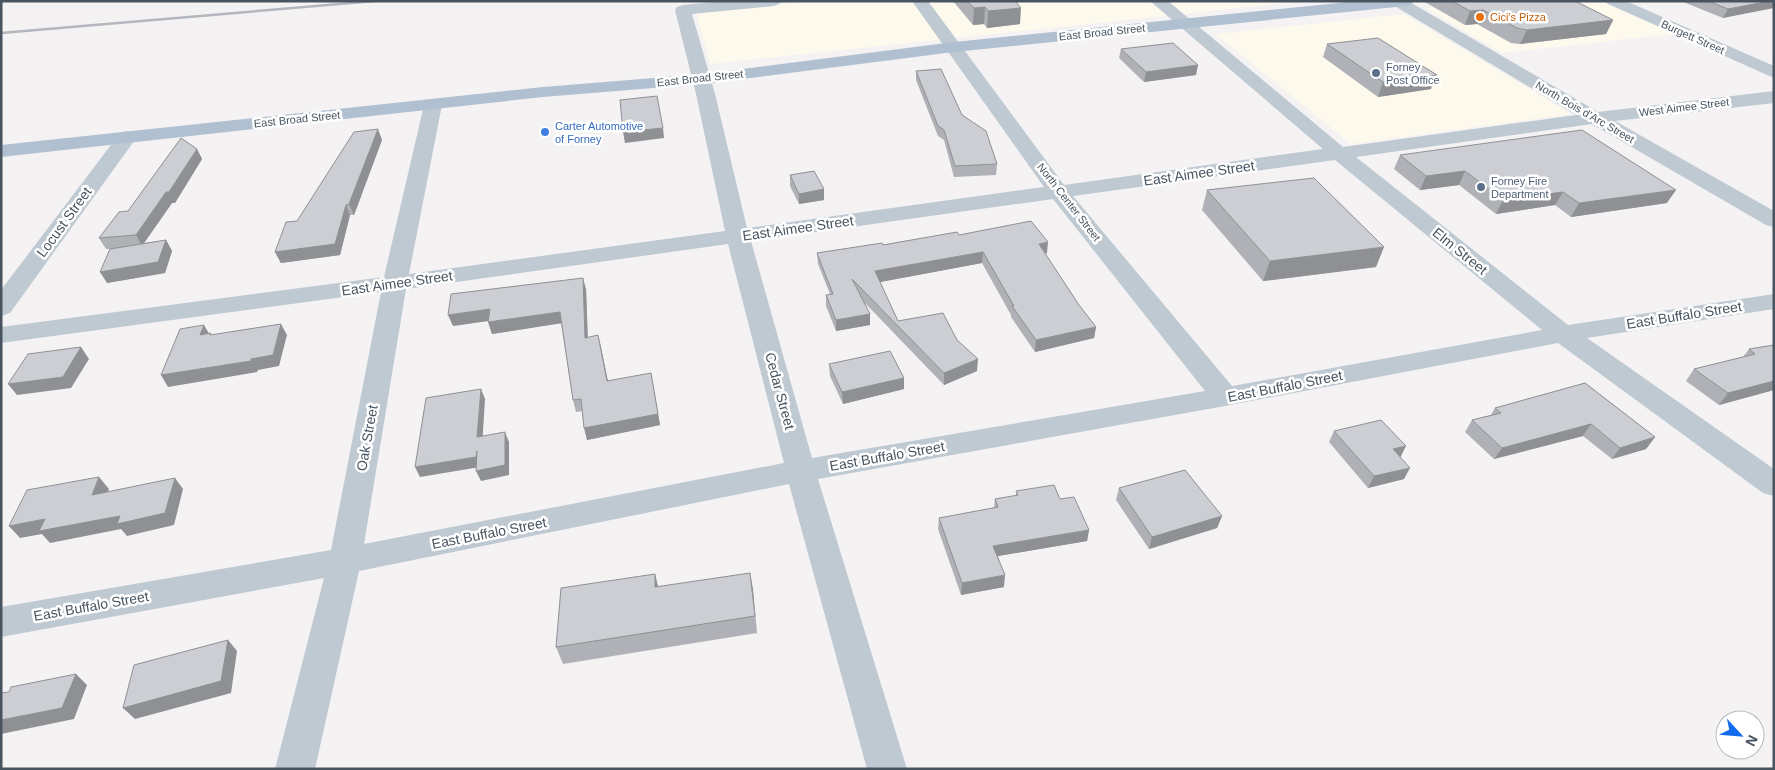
<svg xmlns="http://www.w3.org/2000/svg" width="1775" height="770" font-family="Helvetica,sans-serif">
<style>
.commercial{fill:#fdf9ed}
.lines{fill:none;stroke-linecap:round;stroke-linejoin:round}
.minor{fill:#bfc9d2;fill-rule:evenodd}
.major{fill:#b1c0d1;fill-rule:evenodd}
.rail{stroke:#b4b7bd;stroke-width:2.5}
.wall{fill:#afb1b6}
.shaded-wall{fill:#8f9094}
.building{fill:#ccced4;stroke:#8f9094}
.food-dot{fill:#e8710a;stroke:#fff;stroke-width:2}
.service-dot{fill:#5c6f8a;stroke:#fff;stroke-width:2}
.shop-dot{fill:#3f7fe0;stroke:#fff;stroke-width:2}
.labels{text-anchor:middle;dominant-baseline:central;stroke-width:5;stroke-linejoin:round;paint-order:stroke}
.far-food-label{font-size:11px;fill:#c56008;stroke:#fff;text-anchor:start}
.far-street-label{font-size:11px;fill:#485561;stroke:#fff}
.far-service-label{font-size:11px;fill:#4e5e75;stroke:#fff;text-anchor:start}
.far-shop-label{font-size:11px;fill:#366cbe;stroke:#fff;text-anchor:start}
.street-label{font-size:14px;fill:#485561;stroke:#fff}
</style>
<rect width="100%" height="100%" fill="#f4f2f2"/>
<g class="commercial">
<path d="M 810,1 L 1306,1 L 710,64 L 696,13 Z"/>
<path d="M 1499,1 L 1606,1 L 1674,34 L 1501,53 L 1426,8 Z"/>
<path d="M 1404,14 L 1571,114 L 1351,144 L 1216,34 Z"/>
</g>
<g class="lines">
<g class="minor">
<path d="M 724,1 L 782,1 L 779,4 L 774,6 L 692,14 L 715,94 L 747,228 L 1044,187 L 912,1 L 928,1 L 1064,185 L 1323,149 L 1150,1 L 1168,1 L 1343,147 L 1576,115 L 1393,5 L 1391,1 L 1408,1 L 1598,112 L 1774,91 L 1774,103 L 1615,121 L 1774,211 L 1774,227 L 1766,225 L 1592,124 L 1356,157 L 1568,325 L 1774,294 L 1774,309 L 1587,338 L 1774,469 L 1774,496 L 1763,493 L 1558,343 L 1225,406 L 818,479 L 907,769 L 867,769 L 789,484 L 359,571 L 315,769 L 275,769 L 324,578 L 1,637 L 1,607 L 331,550 L 381,292 L 1,343 L 1,327 L 384,277 L 424,105 L 426,101 L 433,99 L 440,101 L 442,105 L 409,274 L 725,231 L 696,94 L 675,10 L 677,7 L 683,5 ZM 1335,160 L 1542,330 L 1232,386 L 1073,196 ZM 1053,199 L 1205,391 L 812,458 L 751,241 ZM 728,244 L 784,463 L 364,544 L 406,289 Z"/>
<path d="M 1605,1 L 1626,1 L 1774,66 L 1774,78 L 1608,4 Z"/>
<path d="M 127,131 L 134,133 L 137,137 L 10,313 L 1,316 L 1,290 L 120,133 Z"/>
</g>
<path class="major" d="M 1358,1 L 1414,1 L 1411,4 L 1406,6 L 954,52 L 703,84 L 543,97 L 1,157 L 1,145 L 543,87 L 703,74 L 954,42 Z"/>
<path class="rail" d="M 1,33 L 375,1"/>
</g>
<g class="wall">
<path d="M 953,1 L 1015,1 L 1020,24 L 987,28 L 984,24 L 973,25 Z"/>
<path d="M 1423,1 L 1575,1 L 1613,20 L 1606,34 L 1520,44 L 1511,43 L 1477,24 L 1465,25 Z"/>
<path d="M 1681,1 L 1774,1 L 1723,18 Z"/>
<path d="M 1327,44 L 1431,89 L 1378,97 L 1323,57 Z"/>
<path d="M 1121,49 L 1196,75 L 1144,82 L 1119,58 Z"/>
<path d="M 916,71 L 962,115 L 997,164 L 996,175 L 954,177 L 944,140 L 938,136 L 916,80 Z"/>
<path d="M 382,140 L 354,215 L 350,215 L 340,255 L 281,263 L 275,252 L 297,221 Z"/>
<path d="M 197,149 L 202,159 L 175,203 L 172,203 L 144,243 L 166,240 L 172,251 L 165,273 L 107,283 L 110,249 L 106,249 L 99,238 Z"/>
<path d="M 1400,155 L 1667,203 L 1571,217 L 1555,205 L 1496,214 L 1459,185 L 1420,190 L 1394,169 Z"/>
<path d="M 790,175 L 824,200 L 799,204 L 790,186 Z"/>
<path d="M 1207,190 L 1376,267 L 1263,281 L 1202,210 Z"/>
<path d="M 959,235 L 1047,253 L 1045,254 L 1079,305 L 1096,327 L 1094,338 L 1035,352 L 1011,317 L 1011,315 L 982,263 L 880,282 L 898,321 L 957,340 L 977,371 L 944,385 L 864,302 L 870,314 L 870,325 L 836,331 L 826,306 L 826,295 L 830,294 L 818,264 L 817,253 Z"/>
<path d="M 586,289 L 588,338 L 598,335 L 608,381 L 653,384 L 660,425 L 587,440 L 582,411 L 576,412 L 573,400 L 561,323 L 492,334 L 488,321 L 453,326 Z"/>
<path d="M 1774,345 L 1774,390 L 1719,405 L 1686,381 L 1694,369 L 1743,357 L 1749,349 Z"/>
<path d="M 829,364 L 904,378 L 904,389 L 843,404 L 830,376 Z"/>
<path d="M 1585,383 L 1655,437 L 1646,449 L 1612,459 L 1583,436 L 1494,459 L 1465,432 L 1472,420 L 1491,415 L 1495,408 Z"/>
<path d="M 1334,431 L 1401,457 L 1404,479 L 1368,488 L 1329,442 Z"/>
<path d="M 1119,488 L 1222,516 L 1217,528 L 1149,549 L 1116,500 Z"/>
<path d="M 1016,491 L 1060,499 L 1089,530 L 1087,541 L 998,556 L 1004,587 L 961,595 L 938,529 L 939,518 L 994,508 L 995,499 L 1016,496 Z"/>
<path d="M 750,573 L 757,633 L 563,664 L 556,647 L 655,574 L 658,587 Z"/>
</g>
<g class="shaded-wall">
<path d="M 1770,1 L 1774,1 L 1774,8 L 1723,18 L 1728,9 Z"/>
<path d="M 985,7 L 984,24 L 973,25 L 974,8 Z"/>
<path d="M 1021,8 L 1020,24 L 987,28 L 988,11 Z"/>
<path d="M 1483,10 L 1477,24 L 1465,25 L 1470,11 Z"/>
<path d="M 1613,20 L 1606,34 L 1520,44 L 1527,30 Z"/>
<path d="M 1198,65 L 1196,75 L 1144,82 L 1146,72 Z"/>
<path d="M 1437,75 L 1431,89 L 1378,97 L 1383,82 Z"/>
<path d="M 663,128 L 664,138 L 625,143 L 623,132 Z"/>
<path d="M 378,129 L 382,140 L 354,215 L 349,204 Z"/>
<path d="M 197,149 L 202,159 L 175,203 L 172,203 L 142,246 L 136,235 Z"/>
<path d="M 1465,171 L 1459,185 L 1420,190 L 1426,176 Z"/>
<path d="M 824,189 L 824,200 L 799,204 L 799,194 Z"/>
<path d="M 1676,190 L 1667,203 L 1571,217 L 1579,203 Z"/>
<path d="M 1563,192 L 1555,205 L 1496,214 L 1503,200 Z"/>
<path d="M 346,205 L 350,215 L 340,255 L 281,263 L 275,252 Z"/>
<path d="M 166,240 L 172,251 L 165,273 L 107,283 L 100,272 Z"/>
<path d="M 1048,242 L 1047,253 L 1038,255 L 1039,244 Z"/>
<path d="M 1384,247 L 1376,267 L 1263,281 L 1270,261 Z"/>
<path d="M 983,252 L 982,263 L 875,283 L 875,271 Z"/>
<path d="M 583,278 L 586,289 L 588,350 L 585,338 Z"/>
<path d="M 490,309 L 494,320 L 453,326 L 448,315 Z"/>
<path d="M 560,312 L 563,323 L 492,334 L 488,322 Z"/>
<path d="M 870,314 L 870,325 L 836,331 L 836,320 Z"/>
<path d="M 281,324 L 287,335 L 279,366 L 258,370 L 257,372 L 168,387 L 161,375 L 251,359 Z"/>
<path d="M 204,325 L 211,337 L 200,335 Z"/>
<path d="M 1096,327 L 1094,338 L 1035,352 L 1036,340 Z"/>
<path d="M 598,335 L 601,347 L 610,392 L 607,381 Z"/>
<path d="M 81,347 L 89,359 L 71,388 L 17,395 L 8,384 Z"/>
<path d="M 978,359 L 977,371 L 944,385 L 944,373 Z"/>
<path d="M 651,373 L 660,425 L 587,440 L 584,428 Z"/>
<path d="M 904,378 L 904,389 L 843,404 L 842,392 Z"/>
<path d="M 1774,381 L 1774,390 L 1719,405 L 1728,393 Z"/>
<path d="M 481,389 L 485,399 L 482,447 L 477,437 Z"/>
<path d="M 1591,424 L 1583,436 L 1494,459 L 1502,448 Z"/>
<path d="M 505,432 L 509,442 L 509,475 L 481,481 L 476,471 Z"/>
<path d="M 1655,437 L 1646,449 L 1612,459 L 1620,448 Z"/>
<path d="M 1406,446 L 1400,458 L 1393,449 Z"/>
<path d="M 477,451 L 480,467 L 420,477 L 415,467 Z"/>
<path d="M 1410,468 L 1404,479 L 1368,488 L 1374,476 Z"/>
<path d="M 99,477 L 109,489 L 101,507 L 92,495 Z"/>
<path d="M 175,478 L 183,489 L 174,525 L 127,536 L 121,529 L 50,543 L 42,534 L 20,538 L 9,526 Z"/>
<path d="M 1222,516 L 1217,528 L 1149,549 L 1152,537 Z"/>
<path d="M 1089,530 L 1087,541 L 992,557 L 993,546 Z"/>
<path d="M 750,573 L 753,589 L 757,633 L 755,616 Z"/>
<path d="M 655,574 L 659,591 L 655,587 Z"/>
<path d="M 1005,575 L 1004,587 L 961,595 L 962,583 Z"/>
<path d="M 228,640 L 237,651 L 231,693 L 135,719 L 123,708 Z"/>
<path d="M 76,674 L 87,685 L 74,719 L 1,734 L 1,720 Z"/>
</g>
<g class="building">
<path d="M 967,1 L 1015,1 L 1021,8 L 988,11 L 985,7 L 974,8 Z"/>
<path d="M 1452,1 L 1575,1 L 1613,20 L 1527,30 L 1517,28 L 1483,10 L 1470,11 Z"/>
<path d="M 1708,1 L 1770,1 L 1728,9 Z"/>
<path d="M 1378,38 L 1437,75 L 1383,82 L 1327,44 Z"/>
<path d="M 1173,43 L 1198,65 L 1146,72 L 1121,49 Z"/>
<path d="M 941,69 L 962,115 L 986,131 L 997,164 L 955,166 L 944,130 L 938,126 L 916,71 Z"/>
<path d="M 657,96 L 663,128 L 623,132 L 620,100 Z"/>
<path d="M 378,129 L 349,204 L 346,205 L 335,244 L 275,252 L 286,222 L 297,221 L 354,132 Z"/>
<path d="M 1582,130 L 1676,190 L 1579,203 L 1563,192 L 1503,200 L 1465,171 L 1426,176 L 1400,155 Z"/>
<path d="M 181,138 L 197,149 L 169,192 L 166,192 L 136,235 L 99,238 L 119,212 L 128,211 Z"/>
<path d="M 814,171 L 824,189 L 799,194 L 790,175 Z"/>
<path d="M 1314,178 L 1384,247 L 1270,261 L 1207,190 Z"/>
<path d="M 1031,221 L 1048,242 L 1039,244 L 1079,305 L 1096,327 L 1036,340 L 1012,306 L 1014,306 L 983,252 L 875,271 L 898,321 L 943,313 L 957,340 L 978,359 L 944,373 L 852,279 L 870,314 L 836,320 L 826,295 L 833,294 L 817,253 L 882,243 L 883,245 L 957,232 L 959,235 Z"/>
<path d="M 166,240 L 158,262 L 100,272 L 110,249 Z"/>
<path d="M 583,278 L 585,338 L 598,335 L 607,381 L 651,373 L 658,414 L 584,428 L 581,399 L 573,400 L 560,312 L 488,322 L 490,309 L 448,315 L 451,294 Z"/>
<path d="M 281,324 L 273,355 L 251,359 L 251,361 L 161,375 L 180,329 L 204,325 L 200,335 L 211,333 L 210,335 Z"/>
<path d="M 1774,345 L 1774,381 L 1728,393 L 1694,369 L 1755,354 L 1749,349 Z"/>
<path d="M 81,347 L 63,377 L 8,384 L 28,354 Z"/>
<path d="M 890,351 L 904,378 L 842,392 L 829,364 Z"/>
<path d="M 1585,383 L 1655,437 L 1620,448 L 1591,424 L 1502,448 L 1472,420 L 1501,413 L 1495,408 Z"/>
<path d="M 481,389 L 477,437 L 505,432 L 505,465 L 476,471 L 477,451 L 476,457 L 415,467 L 426,398 Z"/>
<path d="M 1381,420 L 1406,446 L 1393,449 L 1410,468 L 1374,476 L 1334,431 Z"/>
<path d="M 1185,470 L 1222,516 L 1152,537 L 1119,488 Z"/>
<path d="M 99,477 L 92,495 L 175,478 L 165,513 L 117,524 L 120,516 L 39,531 L 45,519 L 9,526 L 27,490 Z"/>
<path d="M 1054,485 L 1060,499 L 1074,497 L 1089,530 L 993,546 L 1005,575 L 962,583 L 939,518 L 998,507 L 995,499 L 1018,495 L 1016,491 Z"/>
<path d="M 750,573 L 755,616 L 556,647 L 561,588 L 655,574 L 655,587 Z"/>
<path d="M 228,640 L 221,681 L 123,708 L 134,665 Z"/>
<path d="M 76,674 L 62,708 L 1,720 L 1,693 L 9,692 L 11,687 Z"/>
</g>
<circle class="food-dot" cx="1480" cy="17" r="5"/>
<g class="service-dot">
<circle cx="1376" cy="73" r="5"/>
<circle cx="1481" cy="187" r="5"/>
</g>
<circle class="shop-dot" cx="545" cy="132" r="5"/>
<g class="labels">
<g class="far-food-label">
<text x="1490" y="17">Cici's Pizza</text>
</g>
<g class="far-street-label">
<text transform="translate(1102 32) rotate(-6)">East Broad Street</text>
<text transform="translate(1693 37) rotate(24)">Burgett Street</text>
<text transform="translate(700 78) rotate(-6)">East Broad Street</text>
<text transform="translate(1684 107) rotate(-7)">West Aimee Street</text>
<text transform="translate(1585 112) rotate(30)">North Bois d’Arc Street</text>
<text transform="translate(297 119) rotate(-6)">East Broad Street</text>
<text transform="translate(1069 202) rotate(52)">North Center Street</text>
</g>
<g class="far-service-label">
<text x="1386" y="67">Forney<tspan x="1386" dy="13">Post Office</tspan></text>
<text x="1491" y="181">Forney Fire<tspan x="1491" dy="13">Department</tspan></text>
</g>
<g class="far-shop-label">
<text x="555" y="126">Carter Automotive<tspan x="555" dy="13">of Forney</tspan></text>
</g>
<g class="street-label">
<text transform="translate(1199 173) rotate(-8)">East Aimee Street</text>
<text transform="translate(64 222) rotate(-54)">Locust Street</text>
<text transform="translate(798 228) rotate(-8)">East Aimee Street</text>
<text transform="translate(1460 251) rotate(39)">Elm Street</text>
<text transform="translate(397 283) rotate(-8)">East Aimee Street</text>
<text transform="translate(1684 315) rotate(-9)">East Buffalo Street</text>
<text transform="translate(1285 386) rotate(-11)">East Buffalo Street</text>
<text transform="translate(780 391) rotate(75)">Cedar Street</text>
<text transform="translate(367 438) rotate(-80)">Oak Street</text>
<text transform="translate(887 456) rotate(-10)">East Buffalo Street</text>
<text transform="translate(489 533) rotate(-11)">East Buffalo Street</text>
<text transform="translate(91 606) rotate(-10)">East Buffalo Street</text>
</g>
</g>
<rect width="1775" height="770" fill="none" stroke="#485561" stroke-width="5"/>
<g transform="translate(1740 735) rotate(116)"><circle r="24" fill="#ffffff" stroke="#b6bbc0"/>
<path d="M0-4L9 19L0 12L-9 19Z" fill="#116cef"/>
<text y="-8" font-size="14" font-weight="bold" text-anchor="middle" fill="#485561">N</text>
</g>
</svg>
